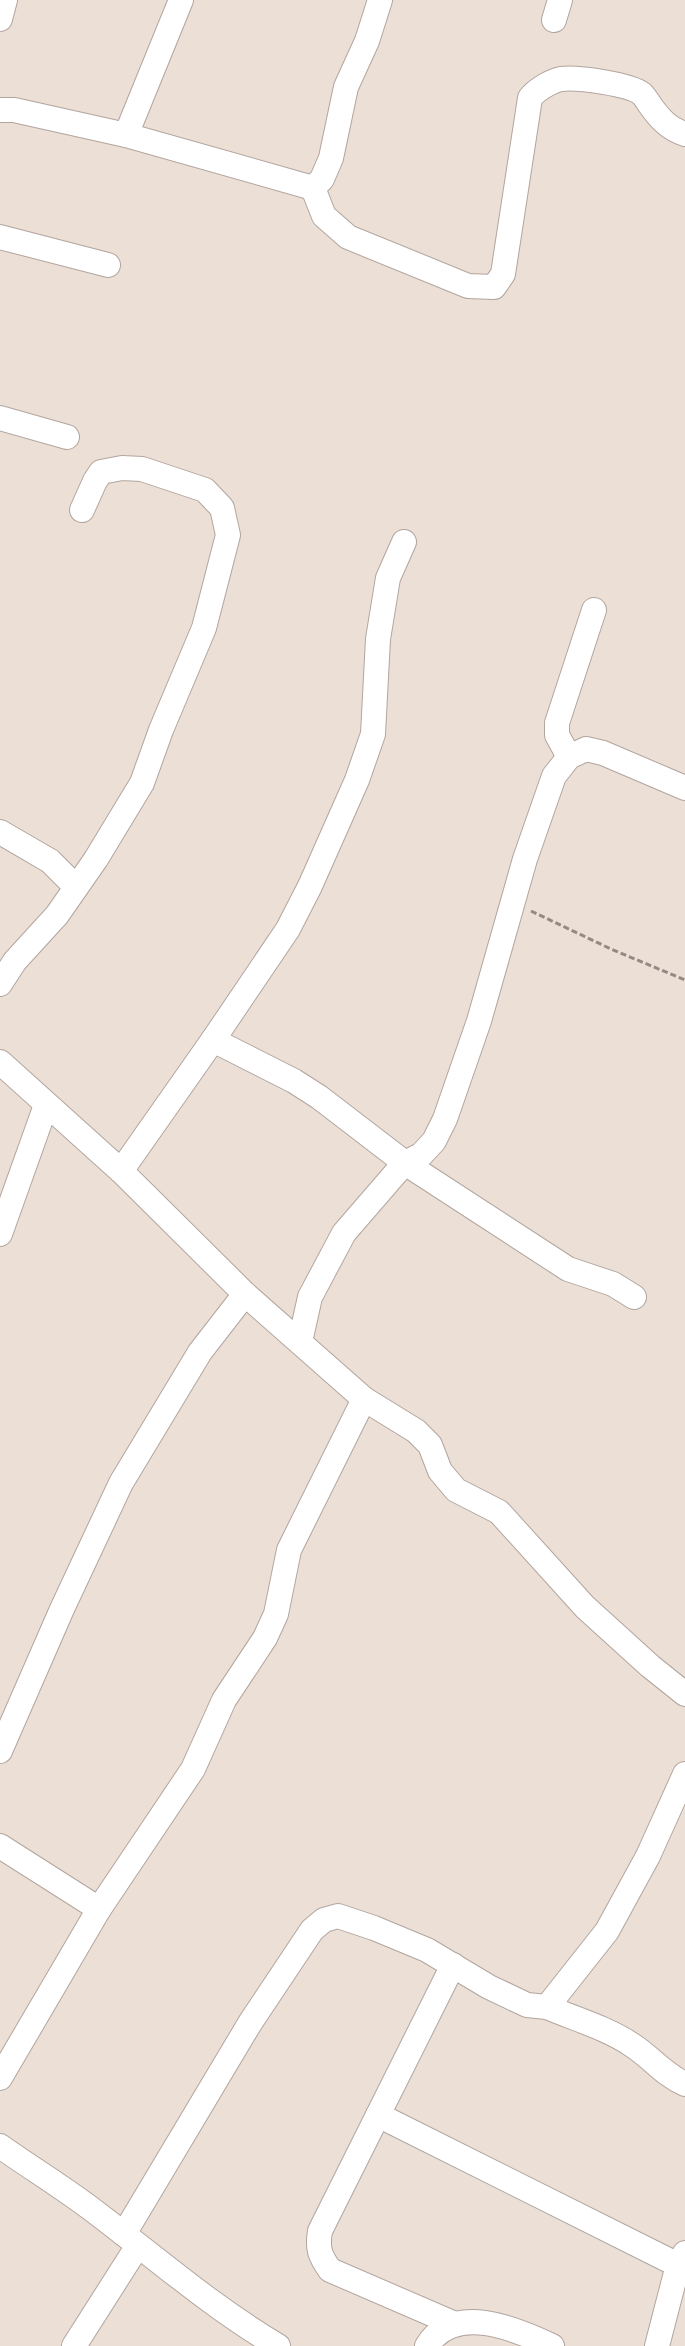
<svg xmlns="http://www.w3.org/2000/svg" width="685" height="2346" font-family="'PT Sans',sans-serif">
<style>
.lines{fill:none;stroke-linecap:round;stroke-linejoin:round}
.minor-casing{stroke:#b2a59e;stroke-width:26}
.path{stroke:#948a84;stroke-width:3;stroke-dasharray:6 3;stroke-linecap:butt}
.minor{stroke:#fff;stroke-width:24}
</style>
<rect width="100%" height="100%" fill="#ecdfd6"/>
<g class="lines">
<defs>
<g id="minor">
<path d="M 0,19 L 5,0"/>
<path d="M 554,20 L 560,0"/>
<path d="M 0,110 L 14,110 L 126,135 L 313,188 L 322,179 L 331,158 L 346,87 L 367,41 L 380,0"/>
<path d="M 126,135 L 181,0"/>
<path d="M 313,188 L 324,216 L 348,237 L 468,286 L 494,287 L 503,274 L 530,98 C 536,90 551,81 561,79 C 577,77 630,84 642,94 C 645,97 648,102 650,105 C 660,119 669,129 685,134"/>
<path d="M 0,237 L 108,265"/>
<path d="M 0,418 L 67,437"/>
<path d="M 569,757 L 557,735 L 557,723 L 594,610"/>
<path d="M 0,832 L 50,861 L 76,887"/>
<path d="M 0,984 L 15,961 L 57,915 L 96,859 L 142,783 L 161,730 L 204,628 L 228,535 L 222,508 L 205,490 L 142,469 L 122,468 L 101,472 L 95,481 L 82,510"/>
<path d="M 213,1040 L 294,1081 L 319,1097 L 405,1163 L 568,1269 L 613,1284 L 634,1297"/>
<path d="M 0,1062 L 121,1171 L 245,1294 L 364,1399 L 416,1431 L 430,1445 L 440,1471 L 456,1490 L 499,1512 L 585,1607 L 650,1666 L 685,1694"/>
<path d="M 121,1171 L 213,1040 L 288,929 L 310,886 L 357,780 L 373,734 L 378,639 L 388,578 L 404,542"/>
<path d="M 0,1234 L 46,1105"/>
<path d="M 300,1342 L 310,1297 L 344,1233 L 395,1174 L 405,1163 L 421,1155 L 434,1141 L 445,1119 L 479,1021 L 525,859 L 554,776 L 569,757 L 586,749 L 603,753 L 685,788"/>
<path d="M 0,1751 L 62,1609 L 121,1483 L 200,1352 L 245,1294"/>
<path d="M 0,1846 L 99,1909"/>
<path d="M 453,1965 L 320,2231 C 317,2249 320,2256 330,2270 L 455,2324"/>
<path d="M 547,2007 C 575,2019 607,2028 632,2045 C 651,2057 664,2075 685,2084"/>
<path d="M 0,2078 L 99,1909 L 193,1769 L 224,1700 L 265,1638 L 276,1614 L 289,1550 L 364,1399"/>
<path d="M 378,2115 L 678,2265"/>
<path d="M 0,2146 C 31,2168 64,2188 94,2211 C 155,2257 212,2307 278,2346"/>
<path d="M 124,2234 L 250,2023 L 312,1930 L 324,1920 L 338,1916 L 374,1928 L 427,1950 L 489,1987 L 527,2005 L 547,2007 L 607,1931 L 648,1856 L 685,1774"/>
<path d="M 74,2346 L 137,2247"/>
<path d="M 427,2346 C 454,2302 516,2329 552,2346"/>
<path d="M 657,2346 L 678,2265 L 685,2253"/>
</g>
</defs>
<use href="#minor" class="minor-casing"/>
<path class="path" d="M 531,911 L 611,949 L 685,980"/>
<use href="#minor" class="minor"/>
</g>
</svg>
